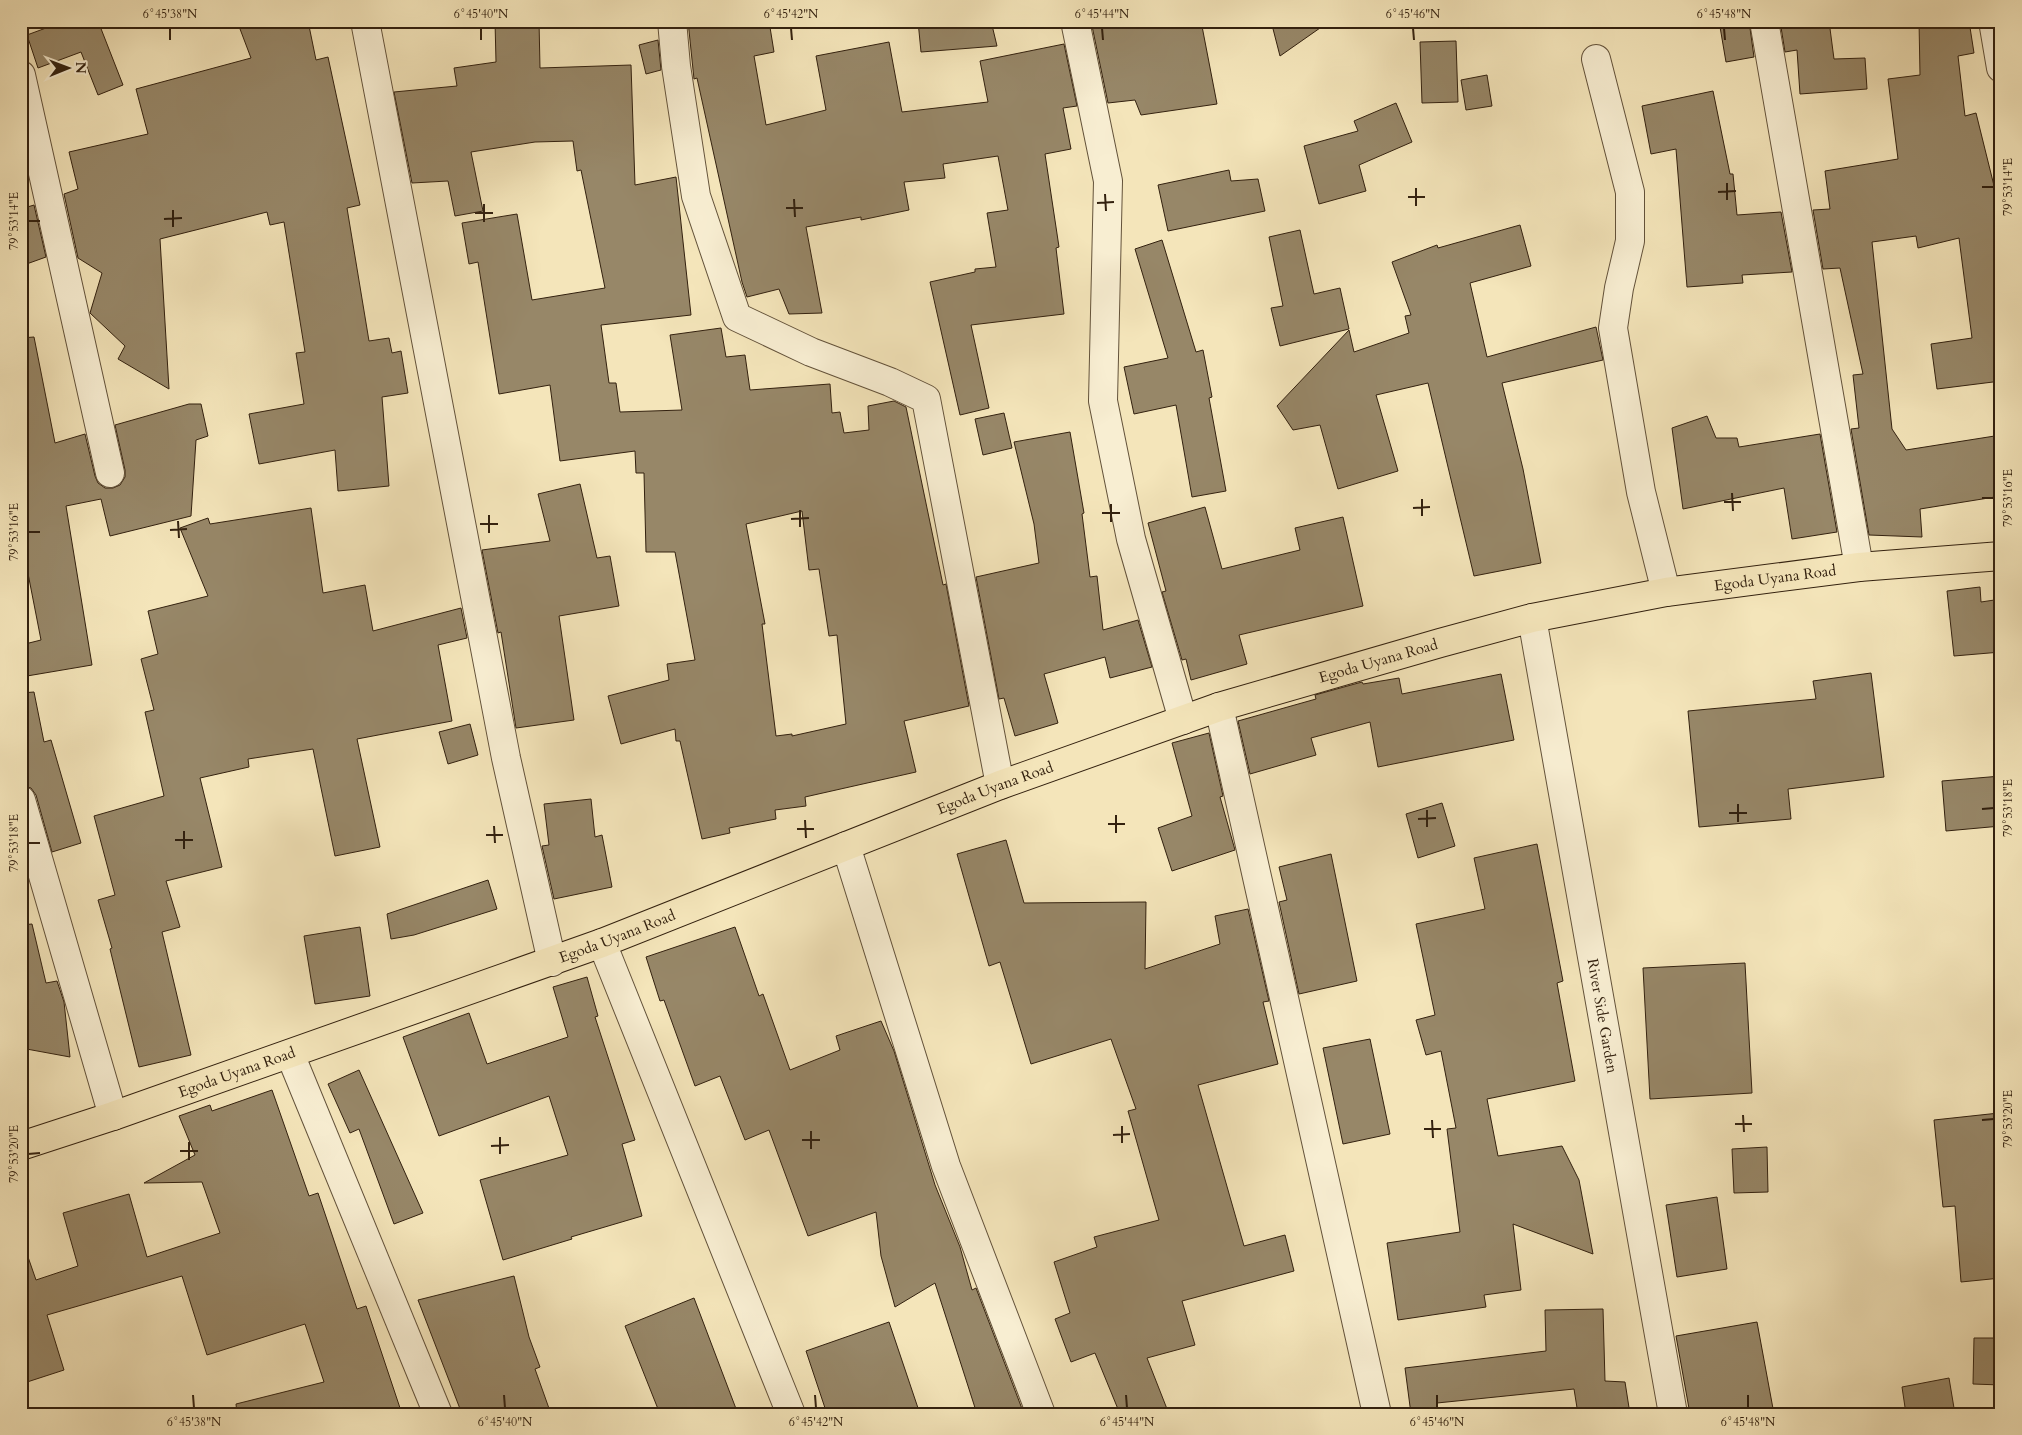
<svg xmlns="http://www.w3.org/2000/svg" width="2022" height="1435" font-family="Cardo,serif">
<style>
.building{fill:#978768;stroke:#33210f;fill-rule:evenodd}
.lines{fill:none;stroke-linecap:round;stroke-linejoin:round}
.minor-casing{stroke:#63523a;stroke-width:30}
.primary-casing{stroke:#33210f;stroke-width:30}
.minor{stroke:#f8eed2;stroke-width:28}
.primary{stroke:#f4e5ba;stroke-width:28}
.ticks{fill:none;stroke:#33210f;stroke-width:2}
.labels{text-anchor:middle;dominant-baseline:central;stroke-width:5;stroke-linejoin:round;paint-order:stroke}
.street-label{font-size:15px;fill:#33210f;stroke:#f8eed2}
.neatline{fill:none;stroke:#33210f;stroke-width:2}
.ticks-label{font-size:12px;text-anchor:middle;fill:#33210f}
</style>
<rect width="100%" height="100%" fill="#f4e5ba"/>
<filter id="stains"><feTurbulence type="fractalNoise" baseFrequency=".004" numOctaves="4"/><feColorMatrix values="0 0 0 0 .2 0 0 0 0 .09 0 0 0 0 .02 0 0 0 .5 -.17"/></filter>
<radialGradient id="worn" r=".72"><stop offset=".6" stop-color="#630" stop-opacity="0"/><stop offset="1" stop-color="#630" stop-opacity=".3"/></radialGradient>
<g class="building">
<path d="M 65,21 L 98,21 L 123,85 L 98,95 L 81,52 L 38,68 L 27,35 Z"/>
<path d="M 237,21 L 308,21 L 316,60 L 328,57 L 360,205 L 347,208 L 369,341 L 389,338 L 392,353 L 401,351 L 408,393 L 382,397 L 389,486 L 338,491 L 335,450 L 259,464 L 249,414 L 304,404 L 296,353 L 305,352 L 284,222 L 270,225 L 267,212 L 160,239 L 169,389 L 118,359 L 125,346 L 90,313 L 102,273 L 78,258 L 64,194 L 78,189 L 69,152 L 148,134 L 136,89 L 251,58 Z"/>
<path d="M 495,21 L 539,21 L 540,68 L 631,65 L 635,185 L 676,177 L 691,315 L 601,325 L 609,383 L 616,383 L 620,412 L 682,410 L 670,335 L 721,328 L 726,357 L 745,355 L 750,390 L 830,384 L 832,413 L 840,412 L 844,433 L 869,430 L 868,406 L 894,401 L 906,407 L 943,585 L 946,584 L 969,706 L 904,721 L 916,772 L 805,797 L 806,806 L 775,810 L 776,819 L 729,828 L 730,833 L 702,839 L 680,741 L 676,741 L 675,729 L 621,744 L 608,696 L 669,680 L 667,664 L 695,660 L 675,552 L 646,552 L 644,473 L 636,473 L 635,451 L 560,461 L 550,385 L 499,394 L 478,262 L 469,264 L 462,223 L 517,214 L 532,300 L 605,288 L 581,170 L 577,171 L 573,141 L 535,142 L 471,152 L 483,211 L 455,216 L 448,181 L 412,183 L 394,92 L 457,86 L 454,68 L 496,62 ZM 802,511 L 809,570 L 819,569 L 829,636 L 837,635 L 846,724 L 792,736 L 792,734 L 776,736 L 762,624 L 765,624 L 746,524 Z"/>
<path d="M 688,21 L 769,21 L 774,52 L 754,56 L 766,125 L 826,110 L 816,56 L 889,42 L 902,112 L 988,102 L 980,61 L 1064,44 L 1077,106 L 1063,108 L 1071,149 L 1045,154 L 1059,247 L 1056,248 L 1064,314 L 971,325 L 989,408 L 960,415 L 930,282 L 975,272 L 975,269 L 996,267 L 987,213 L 1008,210 L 998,156 L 943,164 L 945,178 L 904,182 L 909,210 L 861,220 L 861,217 L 806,227 L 822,313 L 789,314 L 779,289 L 747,297 L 742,282 L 697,78 L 694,79 Z"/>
<path d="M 918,21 L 991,21 L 997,46 L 921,52 Z"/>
<path d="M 1091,21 L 1201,21 L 1217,104 L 1141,115 L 1135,100 L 1108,103 Z"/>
<path d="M 1271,21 L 1330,21 L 1280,56 Z"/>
<path d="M 1719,21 L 1749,21 L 1754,57 L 1726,62 Z"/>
<path d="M 1780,21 L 1829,21 L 1834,59 L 1865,58 L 1867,89 L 1800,94 L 1797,50 L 1785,52 Z"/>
<path d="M 1919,21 L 1969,21 L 1974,53 L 1958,56 L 1965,116 L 1976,113 L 2001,214 L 2001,381 L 1937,389 L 1931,344 L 1972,338 L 1959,238 L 1918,248 L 1916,236 L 1872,242 L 1892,429 L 1906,450 L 2001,435 L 2001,496 L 1920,509 L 1922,537 L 1869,535 L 1851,429 L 1859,428 L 1853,375 L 1863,374 L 1840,268 L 1823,269 L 1813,210 L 1830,209 L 1825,171 L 1898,159 L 1888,79 L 1920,75 Z"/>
<path d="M 658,40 L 661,70 L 646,74 L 639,45 Z"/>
<path d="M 1456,41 L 1458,102 L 1422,103 L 1420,42 Z"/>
<path d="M 1487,75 L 1492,106 L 1466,110 L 1461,80 Z"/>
<path d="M 1713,91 L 1730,174 L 1733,174 L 1737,215 L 1781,212 L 1792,272 L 1742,275 L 1743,283 L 1687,287 L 1676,149 L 1651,154 L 1642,106 Z"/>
<path d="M 1396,103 L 1412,142 L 1359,165 L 1366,191 L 1319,204 L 1304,146 L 1358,131 L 1354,121 Z"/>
<path d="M 1229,170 L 1231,181 L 1258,179 L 1265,211 L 1168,231 L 1158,185 Z"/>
<path d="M 34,205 L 46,257 L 21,266 L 21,209 Z"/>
<path d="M 1520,225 L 1531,266 L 1470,283 L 1487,357 L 1596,327 L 1603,360 L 1502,383 L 1523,469 L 1541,563 L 1474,576 L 1428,383 L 1376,395 L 1398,471 L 1338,489 L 1320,425 L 1293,430 L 1277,406 L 1349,330 L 1354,352 L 1409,333 L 1405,316 L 1411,315 L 1392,262 L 1437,245 L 1438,248 Z"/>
<path d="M 1300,230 L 1314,294 L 1340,288 L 1349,329 L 1280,346 L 1271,308 L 1283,306 L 1269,237 Z"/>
<path d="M 1162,240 L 1196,352 L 1203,350 L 1212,397 L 1209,398 L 1226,491 L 1192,497 L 1176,405 L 1134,414 L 1124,367 L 1168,358 L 1135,249 Z"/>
<path d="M 34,337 L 55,443 L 85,434 L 95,476 L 98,483 L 105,488 L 113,488 L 120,485 L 125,477 L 125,470 L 115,425 L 189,404 L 201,404 L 208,436 L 196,440 L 191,516 L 110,536 L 101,499 L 66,506 L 92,665 L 21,677 L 21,645 L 41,640 L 24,553 L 21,553 L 21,338 Z"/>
<path d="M 1004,413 L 1012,448 L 983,455 L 975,419 Z"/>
<path d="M 1707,416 L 1716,438 L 1737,438 L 1739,447 L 1820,434 L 1837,532 L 1792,539 L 1784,488 L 1683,509 L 1672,428 Z"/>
<path d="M 1070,432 L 1084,513 L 1082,514 L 1090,577 L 1097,576 L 1103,630 L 1138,620 L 1152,667 L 1110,678 L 1105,657 L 1044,674 L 1058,723 L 1015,736 L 1004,698 L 999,699 L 976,577 L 1039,563 L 1034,524 L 1014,442 Z"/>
<path d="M 580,484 L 597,558 L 610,556 L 619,606 L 559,616 L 574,720 L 516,728 L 501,632 L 498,633 L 482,550 L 550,541 L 538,494 Z"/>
<path d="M 1205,507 L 1222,569 L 1300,550 L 1295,528 L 1343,517 L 1363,606 L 1239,635 L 1247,664 L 1191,680 L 1186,659 L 1182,660 L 1162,592 L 1166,591 L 1148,523 Z"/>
<path d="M 311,508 L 323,593 L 365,585 L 373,631 L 461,608 L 467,638 L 438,645 L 452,721 L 357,739 L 380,847 L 335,856 L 313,749 L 248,759 L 249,767 L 200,778 L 222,867 L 166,881 L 180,927 L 162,932 L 191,1055 L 139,1067 L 110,949 L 112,948 L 98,900 L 115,895 L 94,816 L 164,796 L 145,712 L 154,710 L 141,659 L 158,654 L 148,611 L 208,596 L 180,528 L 208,518 L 210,524 Z"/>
<path d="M 1980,587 L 1981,602 L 2001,599 L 2001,652 L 1954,656 L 1947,591 Z"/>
<path d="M 1871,673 L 1884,777 L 1788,789 L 1791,819 L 1699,827 L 1688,711 L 1816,699 L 1813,681 Z"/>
<path d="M 1501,674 L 1514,740 L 1378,767 L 1370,722 L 1311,738 L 1316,755 L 1250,774 L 1238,721 L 1316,699 L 1315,695 L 1362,682 L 1363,684 L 1399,678 L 1402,694 Z"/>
<path d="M 34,692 L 44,742 L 51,740 L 81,843 L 52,852 L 36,795 L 31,788 L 21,785 L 21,693 Z"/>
<path d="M 470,724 L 478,755 L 448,764 L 439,732 Z"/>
<path d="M 1209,733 L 1223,796 L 1220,797 L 1235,850 L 1172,871 L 1158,828 L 1192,816 L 1172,743 Z"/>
<path d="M 2001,776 L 2001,826 L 1946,831 L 1942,781 Z"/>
<path d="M 591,799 L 595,837 L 602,835 L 612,887 L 554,899 L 542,846 L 549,845 L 544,804 Z"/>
<path d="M 1442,803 L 1455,846 L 1418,858 L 1406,814 Z"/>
<path d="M 1006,840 L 1024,903 L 1146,902 L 1145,969 L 1220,944 L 1215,916 L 1248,909 L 1269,1001 L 1263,1002 L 1278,1064 L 1198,1085 L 1244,1246 L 1285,1235 L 1294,1271 L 1182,1301 L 1195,1345 L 1147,1358 L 1169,1414 L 1120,1414 L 1095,1353 L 1071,1362 L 1055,1319 L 1070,1313 L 1054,1262 L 1097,1247 L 1094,1237 L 1159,1220 L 1128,1111 L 1136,1109 L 1111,1039 L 1031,1064 L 1000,962 L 989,966 L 957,854 Z"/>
<path d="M 1537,844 L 1563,981 L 1557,983 L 1575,1081 L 1487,1099 L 1498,1156 L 1562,1146 L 1579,1180 L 1593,1254 L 1513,1224 L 1521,1290 L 1484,1295 L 1486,1307 L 1398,1320 L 1387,1243 L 1460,1232 L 1447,1129 L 1456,1128 L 1441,1051 L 1426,1055 L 1416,1020 L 1435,1015 L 1416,924 L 1485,909 L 1474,858 Z"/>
<path d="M 1331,854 L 1357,981 L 1299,994 L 1279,902 L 1287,900 L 1279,867 Z"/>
<path d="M 488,880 L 497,909 L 414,935 L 391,939 L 387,914 Z"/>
<path d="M 32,924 L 46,983 L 57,981 L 64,1002 L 70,1057 L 21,1048 L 21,925 Z"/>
<path d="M 360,927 L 370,996 L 315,1004 L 304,936 Z"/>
<path d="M 735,927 L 759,996 L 763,994 L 790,1070 L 840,1050 L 836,1036 L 881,1021 L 894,1051 L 935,1185 L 960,1247 L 972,1290 L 976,1288 L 1024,1414 L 977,1414 L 935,1283 L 895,1307 L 881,1256 L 876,1212 L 808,1236 L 769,1130 L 745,1140 L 720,1076 L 695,1086 L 664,1000 L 660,1001 L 646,957 Z"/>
<path d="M 1745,963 L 1752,1093 L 1650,1099 L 1643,968 Z"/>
<path d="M 587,977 L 598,1016 L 595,1017 L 635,1140 L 622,1144 L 642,1216 L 571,1237 L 572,1239 L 503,1260 L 480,1180 L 568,1155 L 549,1096 L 439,1136 L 403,1037 L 469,1013 L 487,1064 L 568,1037 L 553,987 Z"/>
<path d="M 1370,1039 L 1390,1134 L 1343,1144 L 1323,1048 Z"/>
<path d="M 359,1070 L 423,1213 L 394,1224 L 359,1129 L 350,1133 L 328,1084 Z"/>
<path d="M 272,1090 L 309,1196 L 318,1193 L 357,1309 L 366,1306 L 402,1414 L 237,1414 L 236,1404 L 324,1382 L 305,1324 L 207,1355 L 182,1276 L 47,1315 L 64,1370 L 21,1384 L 21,1255 L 27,1254 L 36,1280 L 78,1266 L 63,1213 L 129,1194 L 147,1257 L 220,1233 L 202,1182 L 144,1183 L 195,1155 L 179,1116 L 210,1105 L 212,1111 Z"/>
<path d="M 1999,1113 L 2001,1278 L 1961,1282 L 1955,1206 L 1943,1207 L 1934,1120 Z"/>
<path d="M 1767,1147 L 1768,1192 L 1734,1193 L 1732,1149 Z"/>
<path d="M 1717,1197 L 1727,1269 L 1677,1277 L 1666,1205 Z"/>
<path d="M 514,1276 L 529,1337 L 540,1367 L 535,1369 L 551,1414 L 462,1414 L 418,1300 Z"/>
<path d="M 694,1298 L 738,1414 L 660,1414 L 625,1326 Z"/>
<path d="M 1603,1309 L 1605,1381 L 1625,1382 L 1630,1414 L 1578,1414 L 1574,1389 L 1437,1403 L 1438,1414 L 1411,1414 L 1405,1368 L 1546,1351 L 1545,1310 Z"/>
<path d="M 889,1322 L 920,1414 L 827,1414 L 806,1351 Z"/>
<path d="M 1757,1322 L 1774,1414 L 1690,1414 L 1676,1336 Z"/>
<path d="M 1974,1338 L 2001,1338 L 2001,1385 L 1973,1384 Z"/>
<path d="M 1949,1378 L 1955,1414 L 1906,1414 L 1902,1387 Z"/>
</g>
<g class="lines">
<defs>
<g id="minor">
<path d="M 365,21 L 506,758 L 552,962"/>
<path d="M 672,21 L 676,66 L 696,196 L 737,317 L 811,352 L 890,382 L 926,399 L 1000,785"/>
<path d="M 1075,21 L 1108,181 L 1103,401 L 1131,539 L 1183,720"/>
<path d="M 1764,21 L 1859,567"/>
<path d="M 1993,21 L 2001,68"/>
<path d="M 1596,59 L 1630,192 L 1630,241 L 1619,288 L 1613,328 L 1641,492 L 1666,592"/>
<path d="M 21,75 L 110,473"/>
<path id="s1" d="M 1532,618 L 1673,1414"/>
<path d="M 1219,707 L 1377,1414"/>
<path d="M 21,800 L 113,1116"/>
<path d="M 846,846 L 946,1166 L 1041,1414"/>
<path d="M 602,943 L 791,1414"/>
<path d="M 290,1054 L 438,1414"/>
</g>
<g id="primary">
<path id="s2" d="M 21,1146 L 113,1116 L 602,943 L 1000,785 L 1219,707 L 1440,643 L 1532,618 L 1666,592 L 1859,567 L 2001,556"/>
</g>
</defs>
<use href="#minor" class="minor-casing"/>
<use href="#primary" class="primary-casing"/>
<use href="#minor" class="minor"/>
<use href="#primary" class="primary"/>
</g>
<path class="ticks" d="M 170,28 L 170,40M 481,28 L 481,40M 791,28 L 792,40M 1102,28 L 1103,40M 1413,28 L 1414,40M 1724,28 L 1725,40M 1727,183 L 1727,200M 1982,187 L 1994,187M 1416,188 L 1416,206M 1718,192 L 1736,191M 1105,194 L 1106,211M 1408,197 L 1425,197M 794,199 L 795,217M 1097,203 L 1114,202M 484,204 L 484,222M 786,208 L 803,208M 173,210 L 173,227M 475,213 L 493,213M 164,219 L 182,218M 28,221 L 40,221M 1732,493 L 1733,511M 1982,498 L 1994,498M 1422,499 L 1422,516M 1724,502 L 1741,502M 1111,504 L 1111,522M 1413,508 L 1430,507M 800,510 L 800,527M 1102,513 L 1120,513M 489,515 L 489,533M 791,519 L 809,518M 178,521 L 179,538M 480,524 L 498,524M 170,530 L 187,529M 28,532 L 40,532M 1738,804 L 1738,822M 1982,809 L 1994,808M 1427,810 L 1427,827M 1729,813 L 1747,813M 1116,815 L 1116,833M 1418,819 L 1436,818M 805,820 L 806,838M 1108,824 L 1125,824M 494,826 L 495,843M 797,829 L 814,829M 184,831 L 184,849M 486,835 L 503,835M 175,840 L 193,840M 28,843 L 40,843M 1743,1115 L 1744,1132M 1432,1120 L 1433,1138M 1982,1120 L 1994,1119M 1735,1124 L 1752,1124M 1122,1126 L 1122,1143M 1424,1129 L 1441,1129M 811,1131 L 811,1149M 1113,1135 L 1130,1134M 500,1137 L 500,1154M 802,1140 L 820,1140M 189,1142 L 189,1160M 491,1146 L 509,1145M 180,1151 L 198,1151M 28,1154 L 40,1153M 193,1395 L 194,1408M 504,1395 L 505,1408M 815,1395 L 816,1408M 1126,1395 L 1127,1408M 1437,1395 L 1437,1408M 1748,1395 L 1748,1408"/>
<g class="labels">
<g class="street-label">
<text stroke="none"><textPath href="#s2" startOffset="1848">Egoda Uyana Road</textPath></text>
<text stroke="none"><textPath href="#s2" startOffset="1442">Egoda Uyana Road</textPath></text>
<text stroke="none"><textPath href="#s2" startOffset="1038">Egoda Uyana Road</textPath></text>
<text stroke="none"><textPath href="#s2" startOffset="632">Egoda Uyana Road</textPath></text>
<text stroke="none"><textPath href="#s1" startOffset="404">River Side Garden</textPath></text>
<text stroke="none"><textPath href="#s2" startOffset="228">Egoda Uyana Road</textPath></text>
</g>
</g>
<rect width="2022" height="1435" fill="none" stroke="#f4e5ba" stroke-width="55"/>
<g transform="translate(68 68) rotate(89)" stroke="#f8eed2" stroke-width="4" paint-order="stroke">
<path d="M0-4L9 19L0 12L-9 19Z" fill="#33210f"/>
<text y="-8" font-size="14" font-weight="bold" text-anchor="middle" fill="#33210f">N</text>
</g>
<rect x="28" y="28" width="1966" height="1380" class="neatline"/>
<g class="ticks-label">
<text x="170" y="18">6°45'38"N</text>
<text x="481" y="18">6°45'40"N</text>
<text x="791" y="18">6°45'42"N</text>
<text x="1102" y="18">6°45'44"N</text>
<text x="1413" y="18">6°45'46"N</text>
<text x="1724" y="18">6°45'48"N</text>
<text transform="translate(2008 187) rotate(-90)" y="4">79°53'14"E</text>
<text transform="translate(14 221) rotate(-90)" y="4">79°53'14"E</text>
<text transform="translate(2008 498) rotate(-90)" y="4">79°53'16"E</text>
<text transform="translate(14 532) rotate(-90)" y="4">79°53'16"E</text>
<text transform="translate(2008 808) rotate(-90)" y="4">79°53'18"E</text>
<text transform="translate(14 843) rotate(-90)" y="4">79°53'18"E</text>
<text transform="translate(2008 1119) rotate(-90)" y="4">79°53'20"E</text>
<text transform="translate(14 1154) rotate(-90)" y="4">79°53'20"E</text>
<text x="194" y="1426">6°45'38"N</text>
<text x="505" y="1426">6°45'40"N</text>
<text x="816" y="1426">6°45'42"N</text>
<text x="1127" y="1426">6°45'44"N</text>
<text x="1437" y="1426">6°45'46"N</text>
<text x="1748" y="1426">6°45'48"N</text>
</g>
<rect width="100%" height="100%" filter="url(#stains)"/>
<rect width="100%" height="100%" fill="url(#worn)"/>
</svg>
